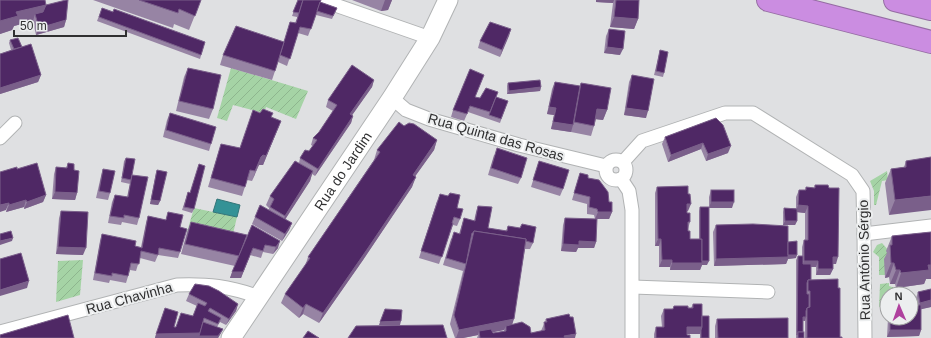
<svg xmlns="http://www.w3.org/2000/svg" width="931" height="338" font-family="Arial,sans-serif">
<style>
.garden{fill:url(#garden-furrows)}
.water{fill:#349296;stroke:#337578}
.lines{fill:none;stroke-linecap:round;stroke-linejoin:round}
.street-casing{stroke:#b1b3b4;stroke-width:15}
.secondary-casing{stroke:#b1b3b4;stroke-width:21}
.highway-casing{stroke:#956ca3;stroke-width:24}
.street{stroke:#fff;stroke-width:13}
.secondary{stroke:#fff;stroke-width:19}
.highway{stroke:#cb8de1;stroke-width:22}
.wall{fill:#9784a4;fill-rule:evenodd}
.shaded-wall{fill:#7a5f8a}
.building{fill:#4f2865;stroke:#7a5f8a}
.labels{text-anchor:middle;dominant-baseline:central;stroke-width:4;stroke-linejoin:round;paint-order:stroke}
.street-label{font-size:14px;fill:#303031;stroke:#eceeef}
</style>
<defs>
<pattern id="garden-furrows" width="10" height="10" patternUnits="userSpaceOnUse"><rect width="10" height="10" fill="#a5d3a5"/><path d="M-1 1l2-2M0 10L10 0M9 11l2-2" fill="none" stroke="#8eb58e"/></pattern>
</defs>
<rect width="100%" height="100%" fill="#dfe0e2"/>
<g class="garden">
<path d="M 231,68 L 308,91 L 296,119 L 266,107 L 264,113 L 233,105 L 227,121 L 217,118 Z"/>
<path d="M 887,171 L 888,180 L 882,181 L 876,205 L 874,205 L 874,191 L 870,181 Z"/>
<path d="M 194,208 L 237,217 L 231,242 L 187,232 Z"/>
<path d="M 882,243 L 889,251 L 885,275 L 879,275 L 879,257 L 873,252 L 877,245 Z"/>
<path d="M 83,260 L 80,295 L 56,302 L 58,261 Z"/>
<path d="M 889,283 L 889,286 L 895,288 L 895,294 L 887,294 L 887,305 L 879,307 L 880,284 Z"/>
</g>
<path class="water" d="M 217,199 L 240,205 L 237,217 L 213,212 Z"/>
<g class="lines">
<defs>
<g id="street">
<path d="M 321,0 L 430,38"/>
<path d="M 392,98 L 406,110 L 429,119 L 519,145 L 606,166"/>
<path d="M 0,138 L 15,123"/>
<circle cx="616" cy="170" r="10"/>
<path d="M 623,162 L 642,141 L 725,113 L 753,113 L 852,175 L 863,191 L 864,234 L 865,338"/>
<path d="M 621,179 L 629,191 L 632,210 L 632,338"/>
<path d="M 864,234 L 931,226"/>
<path d="M 633,287 L 768,292"/>
<path d="M 0,332 L 177,285 C 208,284 229,286 259,297"/>
</g>
<g id="secondary">
<path id="s1" d="M 231,338 L 392,98 L 430,38 L 448,0"/>
</g>
<g id="highway">
<path d="M 768,0 L 931,42"/>
<path d="M 895,0 L 931,9"/>
</g>
</defs>
<use href="#street" class="street-casing"/>
<use href="#secondary" class="secondary-casing"/>
<use href="#highway" class="highway-casing"/>
<use href="#street" class="street"/>
<use href="#secondary" class="secondary"/>
<use href="#highway" class="highway"/>
</g>
<g class="wall">
<path d="M 0,0 L 46,5 L 66,20 L 64,27 L 36,35 L 33,21 L 14,26 L 12,30 L 0,34 Z"/>
<path d="M 93,0 L 201,0 L 189,30 L 174,24 L 173,28 Z"/>
<path d="M 298,0 L 320,2 L 337,8 L 332,19 L 316,15 L 308,36 L 298,33 L 287,66 L 278,62 L 272,80 L 220,65 L 223,55 L 284,42 L 290,22 L 295,23 L 298,16 L 297,17 L 292,16 Z"/>
<path d="M 352,0 L 392,0 L 388,10 L 381,11 Z"/>
<path d="M 596,0 L 639,0 L 638,19 L 634,29 L 610,27 L 613,3 L 596,2 Z"/>
<path d="M 102,8 L 205,42 L 200,59 L 97,21 Z"/>
<path d="M 511,29 L 500,57 L 478,48 L 480,41 Z"/>
<path d="M 609,29 L 620,55 L 604,53 L 606,36 Z"/>
<path d="M 10,40 L 22,47 L 41,75 L 38,82 L 0,94 L 0,54 L 11,50 L 9,43 Z"/>
<path d="M 660,50 L 664,73 L 663,77 L 654,75 Z"/>
<path d="M 188,68 L 213,109 L 209,119 L 176,111 L 184,77 Z"/>
<path d="M 484,75 L 475,97 L 480,98 L 496,97 L 508,101 L 500,123 L 468,112 L 464,121 L 451,117 L 453,110 Z"/>
<path d="M 632,75 L 646,118 L 624,115 L 629,82 Z"/>
<path d="M 374,80 L 372,87 L 352,115 L 353,116 L 351,123 L 315,176 L 312,174 L 310,181 L 285,219 L 292,223 L 289,230 L 282,241 L 252,224 L 255,217 L 269,210 L 269,208 L 266,205 L 270,196 L 299,163 L 300,158 L 309,151 L 313,146 L 311,145 L 313,138 L 319,132 L 333,111 L 326,107 L 328,100 Z"/>
<path d="M 555,82 L 580,86 L 581,83 L 607,110 L 603,120 L 596,119 L 594,126 L 591,136 L 571,132 L 551,129 L 554,115 L 547,114 L 552,89 Z"/>
<path d="M 508,83 L 541,87 L 540,91 L 507,94 L 507,86 Z"/>
<path d="M 170,113 L 211,144 L 209,151 L 163,137 L 167,120 Z"/>
<path d="M 260,113 L 281,121 L 263,165 L 259,165 L 258,167 L 252,181 L 247,180 L 242,196 L 208,187 L 221,144 L 240,148 Z"/>
<path d="M 716,118 L 728,153 L 706,161 L 701,149 L 668,162 L 662,144 L 665,137 Z"/>
<path d="M 404,126 L 437,140 L 434,150 L 415,176 L 412,187 L 363,260 L 319,323 L 303,314 L 299,318 L 281,303 L 285,294 L 305,266 L 308,257 L 374,160 L 377,150 Z"/>
<path d="M 494,155 L 521,178 L 518,184 L 488,175 Z"/>
<path d="M 931,157 L 889,215 L 885,183 L 891,169 L 904,167 L 906,161 Z"/>
<path d="M 126,158 L 131,179 L 132,175 L 139,218 L 137,225 L 122,222 L 121,225 L 108,223 L 112,202 L 115,195 L 127,197 L 130,183 L 130,184 L 121,182 L 124,161 Z"/>
<path d="M 539,161 L 563,189 L 560,196 L 531,187 Z"/>
<path d="M 68,163 L 74,170 L 77,193 L 75,200 L 52,199 L 54,174 L 56,167 L 66,168 Z"/>
<path d="M 17,169 L 46,195 L 43,202 L 24,209 L 24,207 L 6,212 Z"/>
<path d="M 103,169 L 110,193 L 108,200 L 96,198 L 101,176 Z"/>
<path d="M 157,170 L 160,201 L 158,205 L 150,204 L 156,173 Z"/>
<path d="M 580,173 L 588,178 L 609,202 L 612,212 L 609,219 L 595,219 L 594,215 L 587,214 L 587,204 L 572,200 Z"/>
<path d="M 815,185 L 836,264 L 833,264 L 833,269 L 830,275 L 816,275 L 816,267 L 811,267 L 811,280 L 838,288 L 840,337 L 842,338 L 805,338 L 805,321 L 803,321 L 803,332 L 804,338 L 796,338 L 796,260 L 798,256 L 802,256 L 802,247 L 804,240 L 805,240 L 805,213 L 797,212 L 797,221 L 795,225 L 783,225 L 783,212 L 784,208 L 796,208 L 796,197 L 799,190 L 805,190 L 806,187 L 814,188 Z"/>
<path d="M 657,187 L 688,211 L 687,211 L 687,213 L 690,222 L 688,229 L 688,231 L 690,239 L 699,239 L 699,211 L 700,207 L 707,265 L 702,265 L 700,270 L 670,270 L 670,267 L 659,267 L 659,246 L 655,246 L 655,193 Z"/>
<path d="M 711,190 L 732,208 L 709,208 L 709,197 Z"/>
<path d="M 188,192 L 194,209 L 192,213 L 182,210 Z"/>
<path d="M 437,201 L 457,208 L 460,219 L 457,226 L 453,225 L 439,264 L 419,258 Z"/>
<path d="M 478,206 L 488,228 L 506,231 L 508,226 L 533,243 L 530,249 L 525,249 L 512,325 L 531,333 L 541,331 L 546,319 L 575,338 L 477,338 L 478,335 L 463,338 L 455,338 L 450,324 L 463,271 L 443,265 L 451,239 L 459,234 L 464,218 L 474,221 L 476,212 ZM 504,330 L 504,331 L 493,333 L 492,332 Z"/>
<path d="M 61,211 L 83,255 L 56,254 L 59,218 Z"/>
<path d="M 168,212 L 180,227 L 180,252 L 178,258 L 158,255 L 155,262 L 140,258 L 136,271 L 130,270 L 126,283 L 110,280 L 109,283 L 93,280 L 100,241 L 102,234 L 135,246 L 141,247 L 146,223 L 148,216 L 166,220 Z"/>
<path d="M 565,218 L 596,242 L 594,248 L 578,248 L 576,252 L 561,251 L 563,225 Z"/>
<path d="M 191,222 L 244,243 L 252,225 L 278,248 L 273,254 L 263,252 L 261,258 L 250,255 L 241,278 L 230,278 L 235,266 L 181,254 L 187,232 Z"/>
<path d="M 716,225 L 788,242 L 796,258 L 788,259 L 786,264 L 714,266 L 713,232 Z"/>
<path d="M 931,232 L 931,279 L 926,279 L 924,284 L 896,288 L 895,284 L 890,284 L 889,277 L 885,278 L 884,259 L 887,253 L 886,251 L 892,236 Z"/>
<path d="M 931,289 L 931,307 L 921,309 L 921,330 L 919,336 L 887,337 L 888,318 L 911,318 L 917,305 L 916,298 L 918,292 Z"/>
<path d="M 189,294 L 238,304 L 236,311 L 226,325 L 220,322 L 217,327 L 223,329 L 221,333 L 218,338 L 155,338 L 165,308 L 174,327 L 176,327 L 193,316 L 197,306 L 186,301 Z"/>
<path d="M 693,304 L 702,316 L 709,338 L 700,338 L 700,334 L 687,334 L 687,335 L 690,338 L 654,338 L 654,334 L 656,327 L 662,327 L 661,316 L 664,309 L 673,309 L 674,306 L 691,308 Z"/>
<path d="M 717,319 L 788,338 L 715,338 L 715,326 Z"/>
</g>
<g class="shaded-wall">
<path d="M 385,0 L 392,0 L 388,10 L 381,11 Z"/>
<path d="M 596,0 L 614,0 L 613,3 L 596,2 Z"/>
<path d="M 46,5 L 41,19 L 35,14 L 33,21 L 14,26 L 12,30 L 0,34 L 0,21 L 16,12 Z"/>
<path d="M 614,17 L 638,19 L 634,29 L 610,27 Z"/>
<path d="M 66,20 L 64,27 L 36,35 L 39,28 Z"/>
<path d="M 511,29 L 509,36 L 500,57 L 502,50 Z"/>
<path d="M 607,47 L 623,49 L 620,55 L 604,53 Z"/>
<path d="M 41,75 L 38,82 L 0,94 L 0,88 Z"/>
<path d="M 374,80 L 372,87 L 348,121 L 350,114 Z"/>
<path d="M 541,87 L 540,91 L 507,94 L 509,91 Z"/>
<path d="M 549,107 L 556,108 L 554,115 L 547,114 Z"/>
<path d="M 626,108 L 648,111 L 646,118 L 624,115 Z"/>
<path d="M 597,109 L 607,110 L 603,120 L 594,119 Z"/>
<path d="M 353,116 L 351,123 L 315,176 L 318,169 Z"/>
<path d="M 281,121 L 263,165 L 259,165 L 258,167 L 252,181 L 261,157 Z"/>
<path d="M 553,122 L 573,125 L 571,132 L 551,129 Z"/>
<path d="M 437,140 L 434,150 L 409,185 L 413,175 Z"/>
<path d="M 703,143 L 701,149 L 668,162 L 671,155 Z"/>
<path d="M 731,146 L 728,153 L 706,161 L 708,154 Z"/>
<path d="M 313,171 L 310,181 L 281,226 L 285,216 Z"/>
<path d="M 416,177 L 412,187 L 363,260 L 319,323 L 323,313 Z"/>
<path d="M 55,192 L 77,193 L 75,200 L 52,199 Z"/>
<path d="M 46,195 L 43,202 L 24,209 L 27,202 Z"/>
<path d="M 931,196 L 931,210 L 889,215 L 895,200 Z"/>
<path d="M 26,200 L 24,207 L 6,212 L 9,205 Z"/>
<path d="M 151,200 L 160,201 L 158,205 L 150,204 Z"/>
<path d="M 711,202 L 734,202 L 732,208 L 709,208 Z"/>
<path d="M 9,203 L 6,210 L 0,212 L 0,205 Z"/>
<path d="M 687,204 L 691,204 L 688,211 L 685,211 Z"/>
<path d="M 798,205 L 808,206 L 805,213 L 796,212 Z"/>
<path d="M 598,212 L 612,212 L 609,219 L 595,219 Z"/>
<path d="M 785,221 L 797,221 L 795,225 L 783,225 Z"/>
<path d="M 292,223 L 289,230 L 282,241 L 285,234 Z"/>
<path d="M 13,238 L 12,241 L 0,245 L 0,241 Z"/>
<path d="M 658,239 L 661,239 L 659,246 L 655,246 Z"/>
<path d="M 280,241 L 278,248 L 273,254 L 276,247 Z"/>
<path d="M 579,241 L 596,242 L 594,248 L 578,248 L 576,252 L 561,251 L 563,244 Z"/>
<path d="M 58,247 L 86,248 L 83,255 L 56,254 Z"/>
<path d="M 253,248 L 241,278 L 230,278 L 232,272 Z"/>
<path d="M 787,255 L 797,255 L 796,258 L 788,259 L 786,264 L 714,266 L 716,259 Z"/>
<path d="M 833,257 L 838,257 L 836,264 L 830,264 Z"/>
<path d="M 662,260 L 672,260 L 670,267 L 659,267 Z"/>
<path d="M 701,261 L 709,261 L 707,265 L 702,265 L 700,270 L 670,270 L 672,263 Z"/>
<path d="M 804,261 L 818,261 L 816,267 L 802,267 Z"/>
<path d="M 891,263 L 894,263 L 889,277 L 885,278 Z"/>
<path d="M 928,265 L 931,265 L 931,279 L 926,279 L 924,284 L 896,288 L 901,273 Z"/>
<path d="M 818,269 L 833,269 L 830,275 L 816,275 Z"/>
<path d="M 896,270 L 900,270 L 895,284 L 890,284 Z"/>
<path d="M 29,281 L 27,288 L 0,296 L 0,290 Z"/>
<path d="M 931,300 L 931,307 L 918,310 L 920,303 Z"/>
<path d="M 238,304 L 236,311 L 226,325 L 229,319 Z"/>
<path d="M 306,304 L 303,314 L 299,318 L 303,308 Z"/>
<path d="M 803,317 L 806,317 L 805,321 L 802,320 Z"/>
<path d="M 514,319 L 511,328 L 506,326 L 504,330 L 480,335 L 479,331 L 478,335 L 463,338 L 456,338 L 459,330 Z"/>
<path d="M 401,321 L 400,325 L 379,325 L 380,322 Z"/>
<path d="M 687,327 L 702,327 L 700,334 L 684,334 Z"/>
<path d="M 223,329 L 221,333 L 218,338 L 155,338 L 156,334 Z"/>
<path d="M 890,330 L 921,330 L 919,336 L 887,337 Z"/>
<path d="M 576,334 L 575,338 L 564,338 L 564,336 Z"/>
</g>
<g class="building">
<path d="M 0,0 L 45,0 L 46,5 L 16,12 L 18,16 L 0,21 Z"/>
<path d="M 66,0 L 68,0 L 66,20 L 39,28 L 35,14 L 43,12 L 46,5 Z"/>
<path d="M 139,0 L 201,0 L 195,16 L 179,9 L 178,13 Z"/>
<path d="M 298,0 L 303,0 L 299,13 L 293,12 Z"/>
<path d="M 303,0 L 321,0 L 311,29 L 300,27 L 290,59 L 280,55 L 290,22 L 296,23 Z"/>
<path d="M 616,0 L 639,0 L 638,19 L 614,17 Z"/>
<path d="M 320,2 L 337,8 L 333,16 L 317,11 Z"/>
<path d="M 102,8 L 113,12 L 114,9 L 205,42 L 201,55 L 99,17 Z"/>
<path d="M 490,22 L 511,29 L 502,50 L 480,41 Z"/>
<path d="M 236,26 L 284,42 L 275,71 L 223,55 Z"/>
<path d="M 609,29 L 625,31 L 623,49 L 607,47 Z"/>
<path d="M 18,38 L 22,47 L 14,49 L 10,40 Z"/>
<path d="M 31,44 L 41,75 L 0,88 L 0,54 Z"/>
<path d="M 660,50 L 668,52 L 664,73 L 656,71 Z"/>
<path d="M 352,65 L 374,80 L 350,114 L 353,116 L 318,169 L 300,158 L 305,150 L 309,151 L 317,140 L 313,138 L 319,132 L 337,105 L 328,100 Z"/>
<path d="M 188,68 L 221,75 L 213,109 L 179,101 Z"/>
<path d="M 470,69 L 484,75 L 475,97 L 480,98 L 486,88 L 498,92 L 490,112 L 470,106 L 467,114 L 453,110 Z"/>
<path d="M 632,75 L 654,79 L 648,111 L 626,108 Z"/>
<path d="M 540,80 L 541,87 L 509,91 L 508,83 Z"/>
<path d="M 555,82 L 580,86 L 573,125 L 553,122 L 556,108 L 549,107 Z"/>
<path d="M 581,83 L 611,88 L 607,110 L 597,109 L 594,126 L 574,122 Z"/>
<path d="M 496,97 L 508,101 L 501,119 L 489,115 Z"/>
<path d="M 263,109 L 273,113 L 271,117 L 281,121 L 266,156 L 263,155 L 261,157 L 255,171 L 250,170 L 245,187 L 211,178 L 221,144 L 240,148 L 253,110 L 260,113 Z"/>
<path d="M 170,113 L 216,127 L 211,144 L 166,130 Z"/>
<path d="M 716,118 L 723,125 L 731,146 L 708,154 L 703,143 L 671,155 L 665,137 Z"/>
<path d="M 399,122 L 404,126 L 409,123 L 414,124 L 437,140 L 413,175 L 416,177 L 366,251 L 323,313 L 306,304 L 303,308 L 285,294 L 310,258 L 308,257 L 380,152 L 377,150 Z"/>
<path d="M 497,148 L 527,158 L 521,178 L 491,168 Z"/>
<path d="M 931,157 L 931,196 L 895,200 L 891,169 L 906,167 L 906,161 Z"/>
<path d="M 126,158 L 135,159 L 131,180 L 122,178 Z"/>
<path d="M 295,161 L 313,171 L 285,216 L 270,207 L 274,199 L 270,196 Z"/>
<path d="M 539,161 L 569,170 L 563,189 L 533,180 Z"/>
<path d="M 37,163 L 46,195 L 27,202 L 26,200 L 9,205 L 9,203 L 0,205 L 0,172 L 17,167 L 17,169 Z"/>
<path d="M 68,163 L 74,164 L 74,170 L 79,171 L 77,193 L 55,192 L 56,167 L 67,168 Z"/>
<path d="M 199,164 L 205,166 L 194,209 L 184,207 L 188,192 L 190,193 Z"/>
<path d="M 103,169 L 115,171 L 110,193 L 99,191 Z"/>
<path d="M 157,170 L 167,172 L 160,201 L 151,200 Z"/>
<path d="M 580,173 L 588,175 L 588,178 L 599,180 L 608,192 L 609,202 L 612,202 L 612,212 L 598,212 L 597,209 L 589,207 L 590,197 L 574,193 Z"/>
<path d="M 132,175 L 148,177 L 139,218 L 124,215 L 124,218 L 110,216 L 115,195 L 128,197 Z"/>
<path d="M 815,185 L 828,185 L 829,188 L 839,188 L 838,257 L 833,257 L 833,269 L 818,269 L 818,261 L 804,261 L 804,240 L 808,240 L 808,206 L 798,205 L 799,190 L 806,190 L 806,187 L 815,188 Z"/>
<path d="M 688,186 L 688,194 L 690,194 L 691,204 L 687,204 L 687,213 L 690,213 L 690,222 L 688,222 L 688,231 L 690,231 L 690,239 L 702,239 L 702,263 L 672,263 L 672,260 L 662,260 L 661,239 L 658,239 L 657,187 Z"/>
<rect x="711" y="190" width="23" height="12"/>
<path d="M 450,193 L 460,195 L 457,208 L 463,209 L 460,219 L 454,217 L 452,223 L 453,223 L 442,257 L 421,251 L 440,194 L 448,196 Z"/>
<path d="M 260,205 L 292,223 L 285,234 L 255,217 Z"/>
<path d="M 478,206 L 492,207 L 488,228 L 507,231 L 508,226 L 520,228 L 522,224 L 536,227 L 533,243 L 526,241 L 526,239 L 474,231 L 473,233 L 472,233 L 466,264 L 446,258 L 454,232 L 460,234 L 464,218 L 475,221 Z"/>
<path d="M 700,207 L 709,207 L 709,261 L 702,261 L 702,239 L 700,239 Z"/>
<path d="M 784,208 L 797,209 L 797,221 L 785,221 Z"/>
<path d="M 61,211 L 88,212 L 86,248 L 58,247 Z"/>
<path d="M 168,212 L 183,215 L 180,227 L 187,229 L 180,252 L 159,248 L 158,255 L 141,251 L 139,264 L 131,263 L 128,276 L 112,273 L 112,276 L 95,273 L 102,234 L 136,241 L 135,246 L 142,248 L 148,216 L 166,220 Z"/>
<path d="M 565,218 L 597,219 L 596,242 L 579,241 L 579,245 L 563,244 Z"/>
<path d="M 191,222 L 247,235 L 239,256 L 185,244 Z"/>
<path d="M 753,224 L 788,226 L 788,257 L 716,259 L 716,225 Z"/>
<path d="M 252,225 L 280,241 L 276,247 L 265,245 L 263,251 L 253,248 L 243,272 L 232,272 Z"/>
<path d="M 11,231 L 13,238 L 0,241 L 0,234 Z"/>
<path d="M 474,231 L 526,239 L 514,319 L 459,330 L 454,315 Z"/>
<path d="M 931,232 L 931,265 L 928,265 L 929,270 L 901,273 L 900,270 L 896,270 L 894,263 L 891,263 L 890,245 L 892,245 L 892,236 Z"/>
<path d="M 797,241 L 797,255 L 788,255 L 788,242 Z"/>
<path d="M 21,253 L 29,281 L 0,290 L 0,259 Z"/>
<path d="M 798,256 L 803,256 L 803,264 L 811,264 L 811,280 L 808,280 L 807,283 L 807,294 L 809,294 L 809,307 L 807,308 L 806,311 L 806,317 L 803,317 L 803,332 L 798,332 L 797,335 Z"/>
<path d="M 838,279 L 838,288 L 840,288 L 840,337 L 842,337 L 842,338 L 807,338 L 807,308 L 810,307 L 810,291 L 808,291 L 808,280 Z"/>
<path d="M 195,284 L 209,286 L 219,291 L 238,304 L 229,319 L 210,308 L 208,311 L 221,318 L 218,324 L 204,318 L 200,333 L 156,334 L 165,308 L 178,312 L 174,327 L 176,327 L 181,313 L 193,316 L 198,303 L 205,306 L 207,303 L 189,294 Z"/>
<path d="M 931,289 L 931,300 L 920,303 L 918,292 Z"/>
<path d="M 693,304 L 702,304 L 702,327 L 687,327 L 687,335 L 690,335 L 690,338 L 656,338 L 656,327 L 664,327 L 664,309 L 673,309 L 674,306 L 688,306 L 688,308 L 693,308 Z"/>
<path d="M 911,305 L 921,305 L 921,330 L 890,330 L 890,318 L 911,318 Z"/>
<path d="M 385,309 L 402,310 L 401,321 L 380,322 Z"/>
<path d="M 569,314 L 570,317 L 573,317 L 576,334 L 564,336 L 565,338 L 480,338 L 479,331 L 491,329 L 493,333 L 506,331 L 506,326 L 522,322 L 530,327 L 531,333 L 545,330 L 544,322 L 547,322 L 546,319 Z"/>
<path d="M 68,315 L 74,338 L 0,338 L 0,335 Z"/>
<path d="M 702,316 L 709,316 L 709,338 L 701,338 L 701,330 L 702,327 Z"/>
<path d="M 788,318 L 788,338 L 718,338 L 717,319 Z"/>
<path d="M 203,322 L 223,329 L 218,336 L 199,336 Z"/>
<path d="M 443,325 L 447,338 L 348,338 L 356,326 Z"/>
<path d="M 308,331 L 319,338 L 303,338 Z"/>
<rect x="798" y="332" width="6" height="6"/>
</g>
<g class="labels">
<g class="street-label">
<text transform="translate(496 137) rotate(16)">Rua Quinta das Rosas</text>
<text stroke="none"><textPath href="#s1" startOffset="201">Rua do Jardim</textPath></text>
<text transform="translate(864 260) rotate(-91)">Rua António Sérgio</text>
<text transform="translate(129 298) rotate(-15)">Rua Chavinha</text>
</g>
</g>
<g transform="translate(899 306) rotate(358)"><circle r="19" fill="#eceeef" stroke="#a1a2a3"/>
<path d="M0-3L7 15L0 10L-7 15Z" fill="#af409e"/>
<text y="-6" font-size="11" font-weight="bold" text-anchor="middle" fill="#303031">N</text>
</g>
<path d="M14 30v6h112v-6" fill="none" stroke="#303031" stroke-width="2"/>
<text x="20" y="30" font-size="12" fill="#303031" stroke="#eceeef" stroke-width="3" paint-order="stroke">50 m</text>
</svg>
